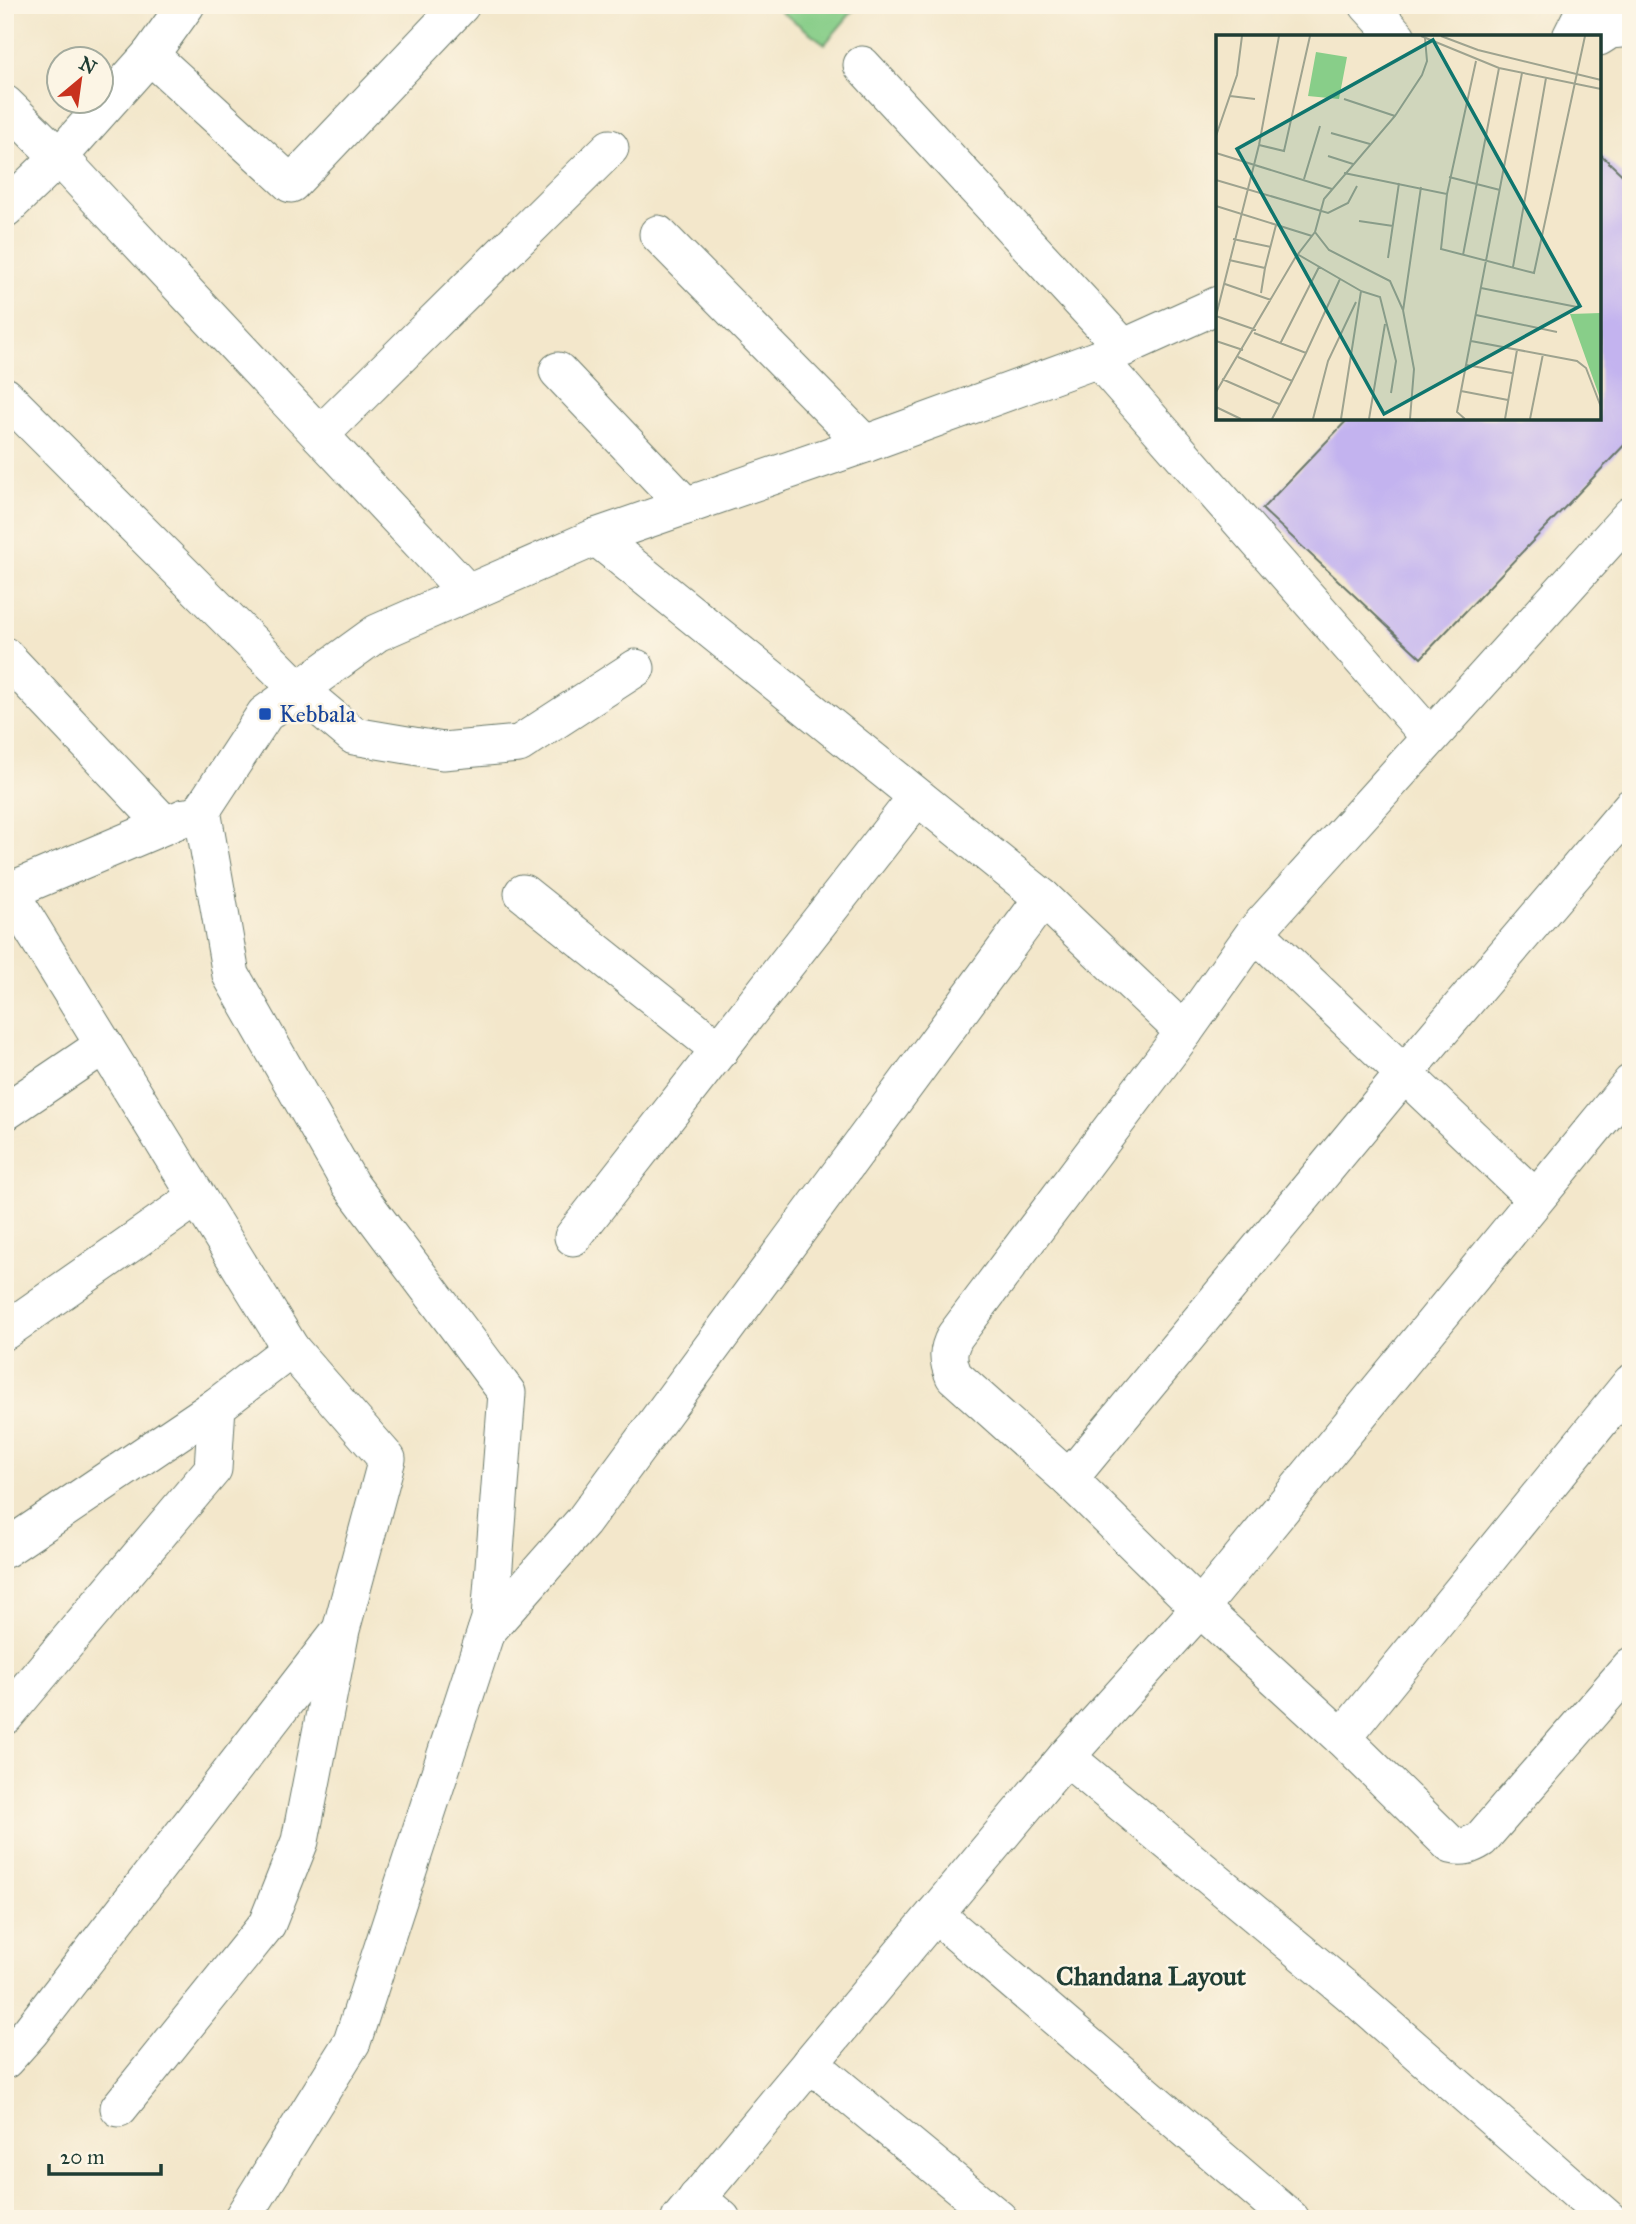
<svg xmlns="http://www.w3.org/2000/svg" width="1636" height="2224" font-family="'IM FELL Great Primer',serif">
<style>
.green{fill:#88ce89;stroke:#54865e;stroke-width:2}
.building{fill:#c3b3ef}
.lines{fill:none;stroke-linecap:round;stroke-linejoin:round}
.minor-casing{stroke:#697869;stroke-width:39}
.minor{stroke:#fff;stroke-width:37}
.transit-dot{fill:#1a4fb4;stroke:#fcf5e5;stroke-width:2.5}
.labels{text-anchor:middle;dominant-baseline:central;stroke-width:5;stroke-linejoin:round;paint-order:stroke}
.transit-label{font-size:24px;fill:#164399;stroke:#fcf5e5;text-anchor:start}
.neighbourhood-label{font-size:26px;font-weight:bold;fill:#1f3d34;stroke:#fcf5e5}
.inset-road{fill:none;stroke:#9ea38f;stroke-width:2}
.view{fill:#0f766e;fill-opacity:0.15;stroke:#0f766e;stroke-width:3.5}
.inset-edge{fill:none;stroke:#1f3d34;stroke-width:3.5}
</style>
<rect width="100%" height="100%" fill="#fcf5e5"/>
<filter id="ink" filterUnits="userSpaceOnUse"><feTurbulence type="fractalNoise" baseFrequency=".0143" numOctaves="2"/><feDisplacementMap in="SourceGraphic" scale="14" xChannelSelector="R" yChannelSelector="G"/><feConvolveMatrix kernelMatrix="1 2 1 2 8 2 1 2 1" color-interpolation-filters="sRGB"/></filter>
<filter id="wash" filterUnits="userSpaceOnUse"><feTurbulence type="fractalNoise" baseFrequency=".00686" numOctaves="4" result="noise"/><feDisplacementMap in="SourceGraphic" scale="28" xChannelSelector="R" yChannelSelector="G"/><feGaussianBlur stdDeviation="1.57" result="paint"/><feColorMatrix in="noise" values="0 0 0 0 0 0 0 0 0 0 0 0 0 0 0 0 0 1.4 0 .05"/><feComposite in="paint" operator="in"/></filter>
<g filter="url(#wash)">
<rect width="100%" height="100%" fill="#f3e7cb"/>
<path class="green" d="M 772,5 L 858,5 L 825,44 Z"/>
<g id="blocks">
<path class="building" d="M 1599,153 L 1631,183 L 1631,438 L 1421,658 L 1262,509 L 1349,418 L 1599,418 Z"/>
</g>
</g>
<g filter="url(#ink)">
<use href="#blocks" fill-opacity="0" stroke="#697869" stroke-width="2"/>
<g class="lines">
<defs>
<g id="minor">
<path d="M 1368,5 L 1397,37"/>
<path d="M 1571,37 L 1587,5"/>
<path d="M 1599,37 L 1610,30 L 1631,28"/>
<path d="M 150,55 L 186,5"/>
<path d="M 862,65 L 1124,348"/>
<path d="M 5,104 L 59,157 L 468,593"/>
<path d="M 5,209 L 59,157 L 150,55 L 291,184 L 461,5"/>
<path d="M 658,234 L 865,444"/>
<path d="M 1098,359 L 1430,737"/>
<path d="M 558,371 L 686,506"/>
<path d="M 5,396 L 299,690 L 354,736 L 443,751 L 519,744 L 636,668"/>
<path d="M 320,435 L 610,148"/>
<path d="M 596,537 L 1043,898 L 1184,1032 L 955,1336 C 947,1351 947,1360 954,1376 L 1069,1479 L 1200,1608 L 1342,1738 L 1451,1845 C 1463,1848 1470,1846 1481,1839 L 1631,1666"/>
<path d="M 5,656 L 165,825"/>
<path d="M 9,891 L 291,1349"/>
<path d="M 5,893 L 185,817"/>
<path d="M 523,893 L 720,1050"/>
<path d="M 1255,932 L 1535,1198"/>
<path d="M 1184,1032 L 1255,932 L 1631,515"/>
<path d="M 5,1112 L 104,1045"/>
<path d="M 573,1237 L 916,798"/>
<path d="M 5,1331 L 197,1197"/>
<path d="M 1069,1479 L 1404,1074 L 1631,807"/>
<path d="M 5,1549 L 217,1406"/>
<path d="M 486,1632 L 583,1522 L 1043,898"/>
<path d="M 5,1716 L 213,1469 L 217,1406 L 291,1349 L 387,1459 L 341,1630 L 300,1841 L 267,1924 L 119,2108"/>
<path d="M 1342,1738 L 1631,1383"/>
<path d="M 1066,1757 L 1350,1993 L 1608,2219"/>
<path d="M 935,1914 L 1291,2219"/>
<path d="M 5,2060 L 30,2032 L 336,1636"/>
<path d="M 810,2063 L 999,2219"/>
<path d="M 697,2198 L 722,2219"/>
<path d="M 242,2219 L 352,2042 L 490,1619 L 507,1393 L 350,1184 L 231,975 L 202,810 L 265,714 L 377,633 L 596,537 L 865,444 L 1098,359 L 1218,305"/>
<path d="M 680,2219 L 1066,1757 L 1200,1608 L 1631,1083"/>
</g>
</defs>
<use href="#minor" class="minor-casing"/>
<use href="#minor" class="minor"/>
</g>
</g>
<rect class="transit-dot" x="258" y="707" width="14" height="14" rx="3.5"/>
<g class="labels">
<g class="transit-label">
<text x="279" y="714">Kebbala</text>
</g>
<g class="neighbourhood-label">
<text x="1151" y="1976">Chandana Layout</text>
</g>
</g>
<g transform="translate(1216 35)">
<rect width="385" height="385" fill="#f3e7cb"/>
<path d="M 100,17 L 131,22 L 123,64 L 92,61 ZM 385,278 L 385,366 L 354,279 Z" fill="#88ce89"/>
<path class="inset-road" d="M 205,1 L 283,33 L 385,54M 225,1 L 262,15 L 385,45M 14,61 L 39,64M 128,64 L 179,81M 115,98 L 154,109M 0,101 L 21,40 L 26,1M 43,110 L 63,1M 0,118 L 116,154M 112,121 L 137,129M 128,138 L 231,159 L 225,214 L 318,238 L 369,1M 233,142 L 284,155M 88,144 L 104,91M 0,145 L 112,178 L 132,168 L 141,151M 231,159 L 260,26M 0,171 L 96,201M 143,186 L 177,191M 17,204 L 55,212M 81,219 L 145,256M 247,220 L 283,33M 172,223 L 183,148M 13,225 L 49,233 L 60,190M 297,232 L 330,43M 9,249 L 55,265M 265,253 L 361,272M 45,258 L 49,233M 187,276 L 205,152M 260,280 L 341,297M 0,281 L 43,110 L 68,116 L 94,1M 0,281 L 40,295M 38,298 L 90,318 L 124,244M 0,306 L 27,315M 255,306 L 361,326 L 370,333 L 385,372M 64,309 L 103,232M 22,322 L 76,346 L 90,318M 250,330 L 296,338M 6,344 L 63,369M 245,356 L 292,365M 0,357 L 79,223 L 99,197M 0,372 L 25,384M 56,384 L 76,346M 97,384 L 112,326 L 140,267M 125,384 L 145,256 L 164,262 L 180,326 L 175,358M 153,384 L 169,289M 194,384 L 198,334 L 187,275 L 174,246 L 113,215 L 99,197 L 108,164 L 179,81 L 206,40 L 211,26 L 209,3M 249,384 L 241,377 L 306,38M 289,384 L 301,315M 314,384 L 327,319"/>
<path class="view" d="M 217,5 L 364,271 L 168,379 L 21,114 Z"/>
<rect width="385" height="385" class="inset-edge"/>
</g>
<rect width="1636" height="2224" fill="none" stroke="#fcf5e5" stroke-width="28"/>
<g transform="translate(80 80) rotate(29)"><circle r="33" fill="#fcf5e5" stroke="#a4ab9e" stroke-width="2"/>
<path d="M0-5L12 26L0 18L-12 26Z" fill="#c8321e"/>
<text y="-10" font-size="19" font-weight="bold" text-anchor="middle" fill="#1f3d34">N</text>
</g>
<path d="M49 2164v10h112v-10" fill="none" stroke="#1f3d34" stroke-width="3.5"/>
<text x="60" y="2164" font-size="21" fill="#1f3d34" stroke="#fcf5e5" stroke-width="5" paint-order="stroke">20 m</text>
</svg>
